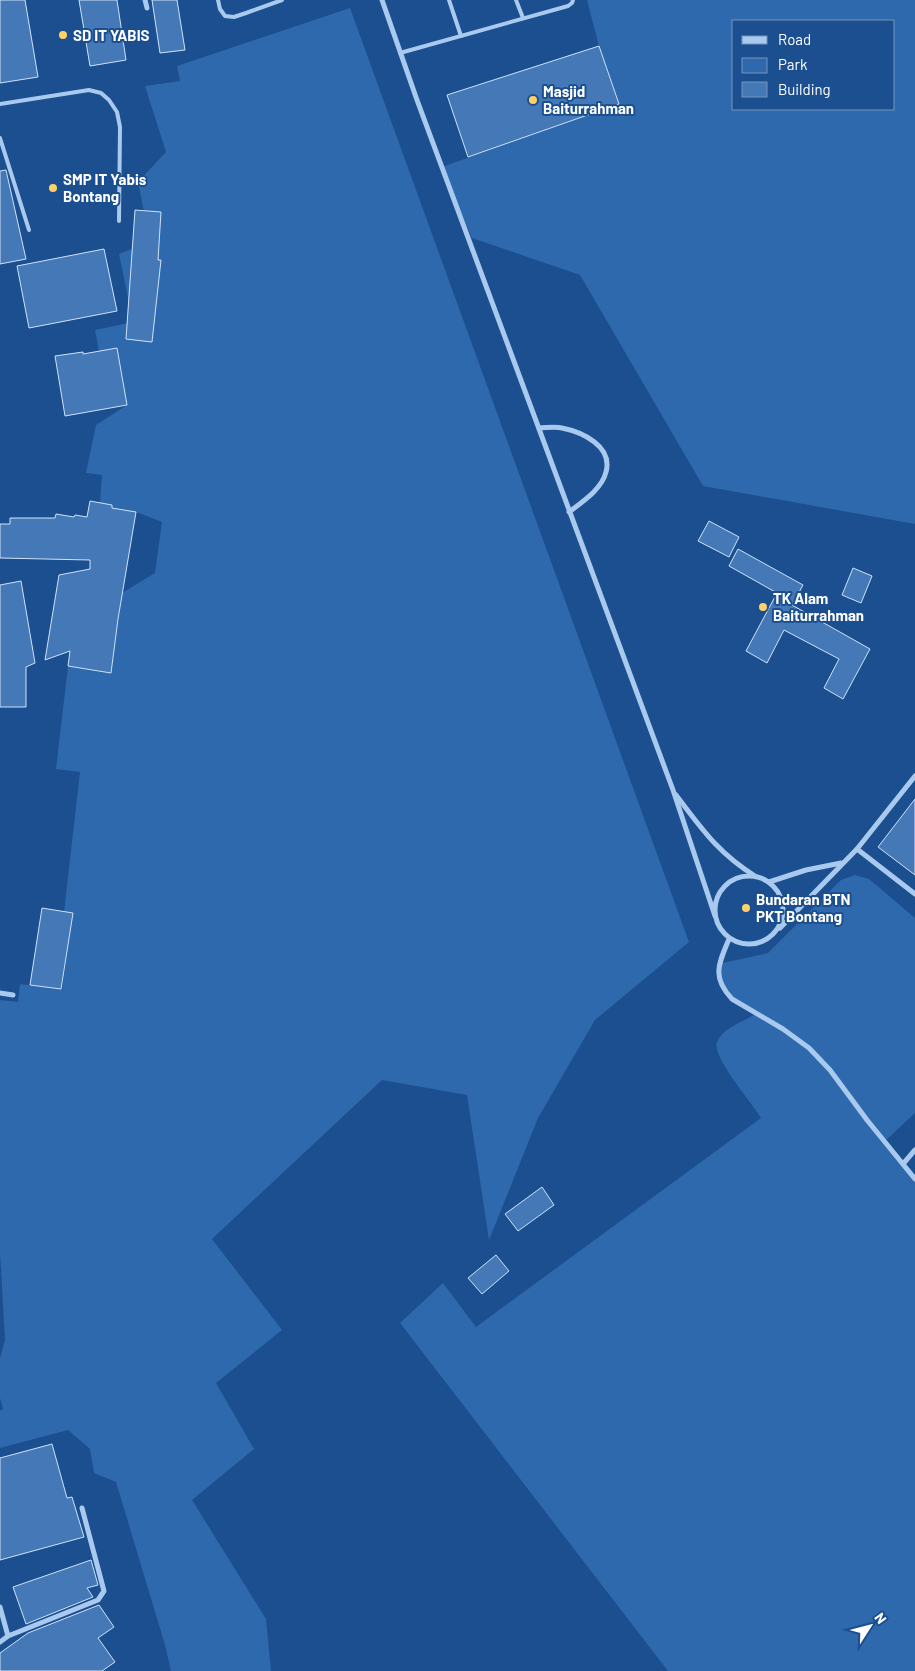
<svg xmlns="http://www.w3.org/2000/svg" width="915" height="1671" font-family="Barlow,sans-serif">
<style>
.green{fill:#2e69ad;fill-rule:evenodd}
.building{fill:#4478b7;stroke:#cfe3fa}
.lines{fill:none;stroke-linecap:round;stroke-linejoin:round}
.lane{stroke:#a9c9ee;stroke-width:4}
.street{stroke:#a9c9ee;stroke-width:5}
.poi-dot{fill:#ffd166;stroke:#1b4f8f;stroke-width:2}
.labels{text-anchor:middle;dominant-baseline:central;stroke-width:4;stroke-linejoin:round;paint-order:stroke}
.poi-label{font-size:15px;font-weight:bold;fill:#fff;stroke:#1b4f8f;text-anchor:start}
</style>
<rect width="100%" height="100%" fill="#1b4f8f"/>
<g class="green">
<path d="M 587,0 L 915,0 L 915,524 L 703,486 L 580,275 L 472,238 L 442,167 L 619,104 L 599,46 ZM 734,21 L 894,21 L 894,109 L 734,109 Z"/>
<path d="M 350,8 L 689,942 L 595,1020 L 538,1118 L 489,1240 L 467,1095 L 382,1080 L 212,1239 L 282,1330 L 216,1383 L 254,1449 L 192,1500 L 266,1619 L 271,1671 L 171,1671 L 165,1645 L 116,1482 L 94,1473 L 90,1449 L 68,1430 L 0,1448 L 0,1411 L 3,1409 L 0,1398 L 0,1358 L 5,1340 L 0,1253 L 0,1000 L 18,1002 L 20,984 L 62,989 L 73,913 L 64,912 L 80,772 L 56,769 L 68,666 L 111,673 L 122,593 L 155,573 L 162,522 L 136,512 L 113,509 L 100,503 L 102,475 L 86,473 L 96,425 L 127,405 L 99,351 L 95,330 L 133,322 L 119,254 L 150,242 L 138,182 L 166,152 L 145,86 L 180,81 L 177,66 Z"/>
<path d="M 855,875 L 869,879 L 915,918 L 915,1113 L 885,1141 L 915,1179 L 915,1671 L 668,1671 L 400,1323 L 443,1283 L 476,1327 L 761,1118 C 753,1104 711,1056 717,1042 C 723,1028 742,1022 754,1015 L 726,992 L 718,964 L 768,953 L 841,880 Z"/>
</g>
<g class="building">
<path d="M 0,0 L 25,0 L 38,77 L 0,83 Z"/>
<path d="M 79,0 L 117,0 L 126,60 L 90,66 Z"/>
<path d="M 152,0 L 177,0 L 185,50 L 160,53 Z"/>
<path d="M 599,46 L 619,104 L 468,157 L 447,95 Z"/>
<path d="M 6,170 L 26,259 L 0,264 L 0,171 Z"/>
<path d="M 135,210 L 161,212 L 158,260 L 161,260 L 152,342 L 126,339 Z"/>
<path d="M 104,249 L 117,311 L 29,328 L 17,266 Z"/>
<path d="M 117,348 L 127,405 L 65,416 L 55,356 L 83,352 L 83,354 Z"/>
<path d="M 90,501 L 112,505 L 112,508 L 136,512 L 118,619 L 111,673 L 68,666 L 70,651 L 45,660 L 59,575 L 90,569 L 90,560 L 0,558 L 0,524 L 10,524 L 10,518 L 55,518 L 56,514 L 74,517 L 75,515 L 87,517 Z"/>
<path d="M 709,521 L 739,537 L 729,557 L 698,541 Z"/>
<path d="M 738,549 L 803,585 L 792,605 L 870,649 L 843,699 L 824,688 L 839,659 L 784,630 L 767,663 L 746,651 L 777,593 L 729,566 Z"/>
<path d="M 853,568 L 872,576 L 861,603 L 842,595 Z"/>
<path d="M 21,581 L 35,663 L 26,667 L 26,707 L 0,707 L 0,585 Z"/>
<path d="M 915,799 L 915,875 L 878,847 Z"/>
<path d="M 42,908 L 73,913 L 61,989 L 30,985 Z"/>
<path d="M 542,1187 L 554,1205 L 518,1231 L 505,1214 Z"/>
<path d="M 496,1255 L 509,1271 L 482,1294 L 468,1278 Z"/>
<path d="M 52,1444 L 67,1498 L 72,1497 L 84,1537 L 0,1560 L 0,1458 Z"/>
<path d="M 91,1560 L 98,1585 L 87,1588 L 93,1597 L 26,1624 L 13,1587 Z"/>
<path d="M 99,1605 L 114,1627 L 98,1638 L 115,1662 L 102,1671 L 0,1671 L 0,1653 L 28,1633 Z"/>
</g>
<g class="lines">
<g class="lane">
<path d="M 218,0 L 220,9 L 225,16 L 234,17 L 246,13 L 282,0"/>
<path d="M 449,0 L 461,36"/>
<path d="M 516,0 L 523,18"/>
<path d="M 400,53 L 568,6 L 572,3 L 573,0"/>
<path d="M 0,104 L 89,90 L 101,93 L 109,100 L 117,112 L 120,127 L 119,221"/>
<path d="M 0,138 L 29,230"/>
</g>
<g class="street">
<path d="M 145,0 L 147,8"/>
<path d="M 382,0 L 417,100 L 673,790 L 715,916"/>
<path d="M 539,428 C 546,428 555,426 562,428 C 582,432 613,446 606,472 C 602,489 582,502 569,512"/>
<path d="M 676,795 C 702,829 718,853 755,876"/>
<path d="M 857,849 L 915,894"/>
<circle cx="749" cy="910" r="34"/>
<path d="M 769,882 L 806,870 L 841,863"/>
<path d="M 780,928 L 857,849 L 915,776"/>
<path d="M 729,939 C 719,963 711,977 732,999 L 783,1029 L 809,1048 L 830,1070 L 867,1120 L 915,1179"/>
<path d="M 0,993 L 13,995"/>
<path d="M 903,1164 L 915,1150"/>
<path d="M 0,1607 L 8,1636"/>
<path d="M 0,1642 L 8,1636 L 98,1600 L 104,1591 L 82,1508"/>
</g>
</g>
<g class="poi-dot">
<circle cx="63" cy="35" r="5"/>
<circle cx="533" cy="100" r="5"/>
<circle cx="53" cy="188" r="5"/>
<circle cx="763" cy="607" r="5"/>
<circle cx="746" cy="908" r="5"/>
</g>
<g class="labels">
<g class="poi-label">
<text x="73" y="35">SD IT YABIS</text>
<text x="543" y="91">Masjid<tspan x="543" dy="17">Baiturrahman</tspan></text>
<text x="63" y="179">SMP IT Yabis<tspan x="63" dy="17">Bontang</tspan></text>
<text x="773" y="598">TK Alam<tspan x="773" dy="17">Baiturrahman</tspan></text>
<text x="756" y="899">Bundaran BTN<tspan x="756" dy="17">PKT Bontang</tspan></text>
</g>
</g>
<rect x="732" y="20" width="162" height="90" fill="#1b4f8f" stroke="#7695bc"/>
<rect x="742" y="36" width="25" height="8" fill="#a9c9ee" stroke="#7695bc"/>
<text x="778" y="45" font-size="15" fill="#ffffff">Road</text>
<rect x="742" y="58" width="25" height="15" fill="#2e69ad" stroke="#7695bc"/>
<text x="778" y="70" font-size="15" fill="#ffffff">Park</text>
<rect x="742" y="82" width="25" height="15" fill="#4478b7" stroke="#7695bc"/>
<text x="778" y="95" font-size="15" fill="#ffffff">Building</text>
<g transform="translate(870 1626) rotate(54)" stroke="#1b4f8f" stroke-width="4" paint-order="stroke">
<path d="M0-4L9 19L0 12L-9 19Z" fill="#ffffff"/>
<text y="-8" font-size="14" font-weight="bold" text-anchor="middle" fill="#ffffff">N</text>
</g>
</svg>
